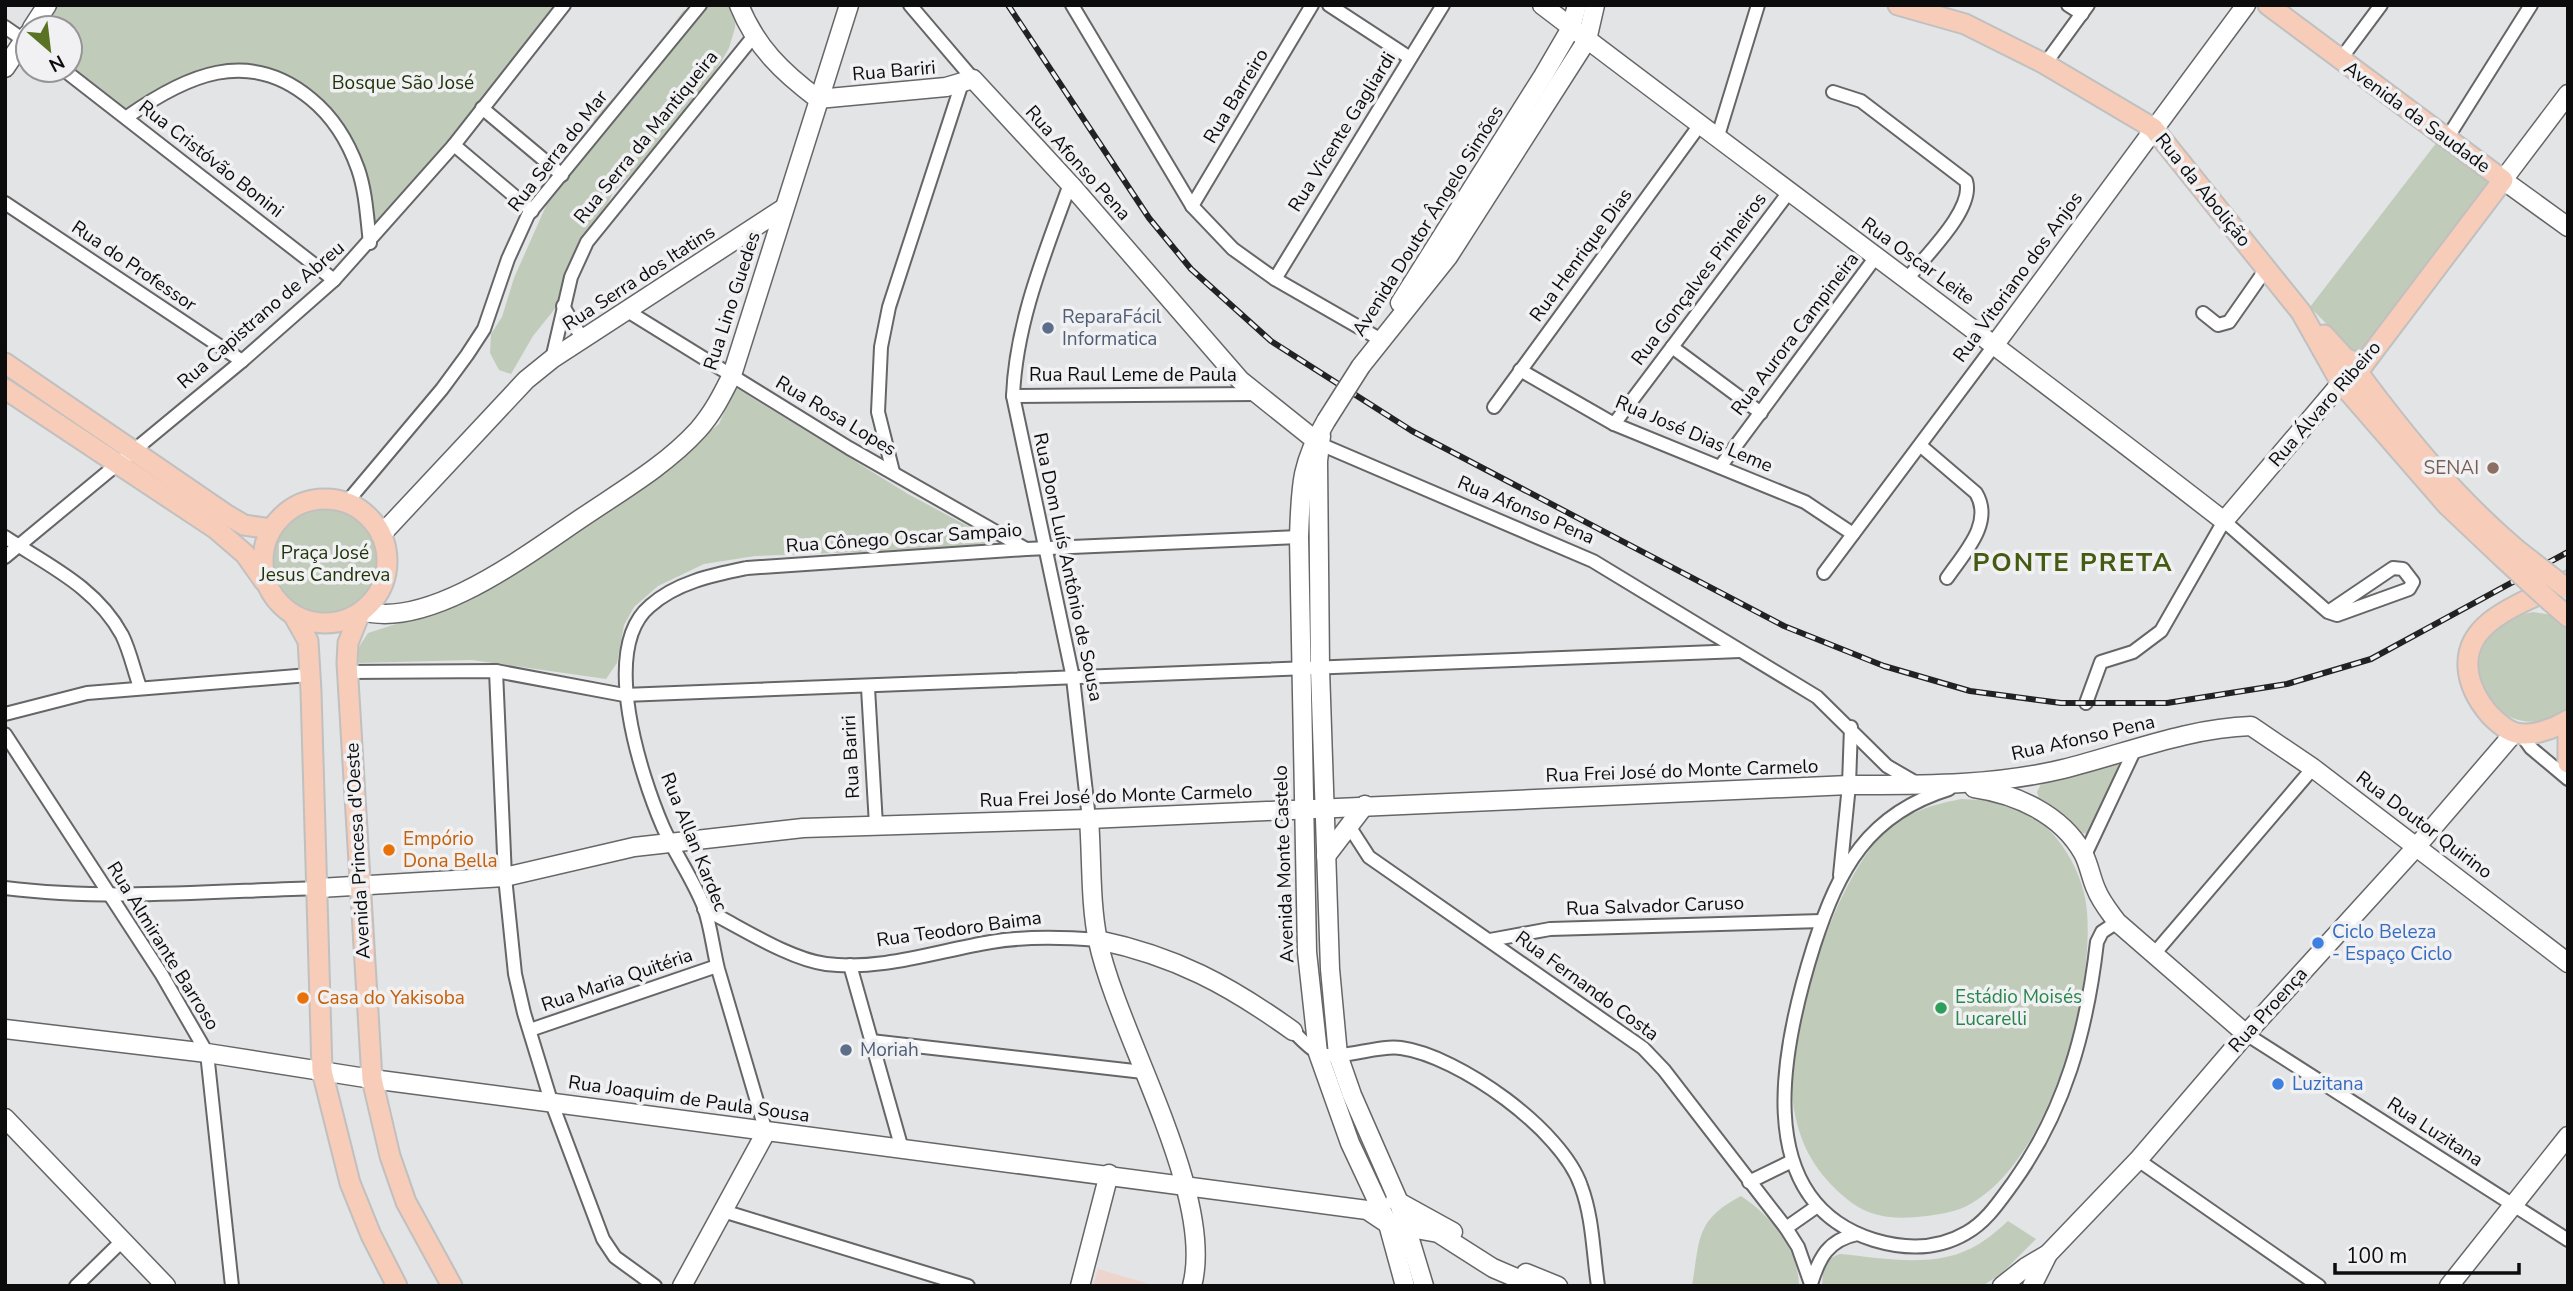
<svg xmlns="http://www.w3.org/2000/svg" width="2573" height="1291" font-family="'Nunito Sans',sans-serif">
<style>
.education{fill:#edd4cd}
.green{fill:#c1cbba}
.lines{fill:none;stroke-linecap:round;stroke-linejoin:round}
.street-casing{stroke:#666668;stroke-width:16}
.secondary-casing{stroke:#666668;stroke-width:21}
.primary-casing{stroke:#c0c0c0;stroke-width:23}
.street{stroke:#fff;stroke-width:12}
.secondary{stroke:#fff;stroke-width:18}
.primary{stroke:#f7ccb8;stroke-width:19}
.rail-casing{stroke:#222223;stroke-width:6}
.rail{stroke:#f1f1f3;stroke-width:3.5;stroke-dasharray:10;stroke-linecap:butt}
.secondary-bridge-casing{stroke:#666668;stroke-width:21;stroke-linecap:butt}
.primary-bridge-casing{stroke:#c0c0c0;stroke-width:23;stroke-linecap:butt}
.secondary-bridge{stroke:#fff;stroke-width:18}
.primary-bridge{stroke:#f7ccb8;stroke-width:19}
.service-dot{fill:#5c6f8a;stroke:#f1f1f3;stroke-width:2.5}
.education-dot{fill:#8d6e63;stroke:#f1f1f3;stroke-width:2.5}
.food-dot{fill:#e8710a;stroke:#f1f1f3;stroke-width:2.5}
.shop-dot{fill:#3f7fe0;stroke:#f1f1f3;stroke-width:2.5}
.leisure-dot{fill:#2e9e5b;stroke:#f1f1f3;stroke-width:2.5}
.labels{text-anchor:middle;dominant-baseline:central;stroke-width:7;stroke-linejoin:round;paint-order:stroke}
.street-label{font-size:19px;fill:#0c0c0d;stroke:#f1f1f3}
.park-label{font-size:19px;fill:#1e3308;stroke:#f1f1f3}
.service-label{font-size:19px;fill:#4e5e75;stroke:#f1f1f3;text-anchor:start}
.education-label{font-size:19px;fill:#785e54;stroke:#f1f1f3;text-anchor:end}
.food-label{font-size:19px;fill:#c56008;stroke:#f1f1f3;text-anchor:start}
.shop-label{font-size:19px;fill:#366cbe;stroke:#f1f1f3;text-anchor:start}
.leisure-label{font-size:19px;fill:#27864d;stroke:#f1f1f3;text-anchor:start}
.district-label{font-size:26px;font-weight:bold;letter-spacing:2px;fill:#455b12;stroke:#f1f1f3}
</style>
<rect width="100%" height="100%" fill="#e3e4e6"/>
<path class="education" d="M 1098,1269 L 1156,1286 L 1093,1286 Z"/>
<g class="green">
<path d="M 47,5 L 564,5 L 370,243 L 365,197 L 334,121 L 280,77 L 225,70 L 127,117 L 70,70 L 70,28 L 32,28 Z"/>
<path d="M 695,5 L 731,5 L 736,9 L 735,28 L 729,48 L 707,86 L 658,149 L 614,191 L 558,305 L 533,336 L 511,374 L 499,370 L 490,353 L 491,334 L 502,317 L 514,278 L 553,190 L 597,115 L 638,73 L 683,11 Z"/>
<path d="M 2437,142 L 2492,184 L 2358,356 L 2310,307 Z"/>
<path d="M 735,387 L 908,494 L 988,537 L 987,547 L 755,556 L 704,564 L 658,586 L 634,607 L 624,625 L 617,663 L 606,679 L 472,660 L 359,663 L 355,653 L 368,633 L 471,600 L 660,472 L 719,424 Z"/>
<circle cx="325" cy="564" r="55"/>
<path d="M 2533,612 L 2552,615 L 2568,624 L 2568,712 C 2481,758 2437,629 2533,612 Z"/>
<path d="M 2113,763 L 2118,765 L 2121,771 L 2094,831 L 2087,834 L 2079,832 L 2066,816 L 2039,799 L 2037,792 L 2041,784 Z"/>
<path d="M 1961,799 C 1986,800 2010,801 2032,816 C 2062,835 2085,877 2087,912 C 2094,996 2049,1159 1972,1203 C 1956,1213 1935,1215 1917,1217 C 1894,1219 1871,1217 1852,1203 C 1821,1179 1803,1153 1795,1115 C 1779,1046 1834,881 1884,833 C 1907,812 1931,805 1961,799 Z"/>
<path d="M 1741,1196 C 1771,1216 1798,1248 1799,1286 L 1692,1286 C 1700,1239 1695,1220 1741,1196 Z"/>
<path d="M 2008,1221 L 2036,1239 L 2001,1274 L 1982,1286 L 1822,1286 C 1823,1269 1823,1260 1840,1254 C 1885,1258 1937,1270 1979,1244 C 1989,1238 1999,1229 2008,1221 Z"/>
</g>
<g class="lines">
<defs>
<g id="street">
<path d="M 910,5 L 973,79"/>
<path d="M 1072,5 L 1192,206 L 1233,249 L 1275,279 L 1383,341"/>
<path d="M 1329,5 L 1410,58"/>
<path d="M 2068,5 L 2082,14"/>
<path d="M 5,27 L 28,43"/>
<path d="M 2340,60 L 2381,5"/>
<path d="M 2045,64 L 2088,5"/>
<path d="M 64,70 L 334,280"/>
<path d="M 1833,92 L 1861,101 L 1966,181 C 1975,209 1925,256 1908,278"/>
<path d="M 482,108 L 562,175"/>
<path d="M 127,117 C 185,76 248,46 311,99 C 333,117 348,141 358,169 C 366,192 367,218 370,243"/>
<path d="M 1717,139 L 1758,5"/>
<path d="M 2446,140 L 2531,5"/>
<path d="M 454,145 L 532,211"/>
<path d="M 1070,184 C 1045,253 1016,322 1013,396 L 1073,678 L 1089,819"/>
<path d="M 5,203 L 242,361"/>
<path d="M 1192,206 L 1312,5"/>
<path d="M 1275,279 L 1443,5"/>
<path d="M 563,306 L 583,340"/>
<path d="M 629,312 L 849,448 L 1026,549"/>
<path d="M 2203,313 L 2218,325 L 2229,322 L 2266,269"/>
<path d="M 1672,347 L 1761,413"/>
<path d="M 552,359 L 571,277 L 587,242 L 753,37"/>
<path d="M 1520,370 L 1614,424 L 1805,502 L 1853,534"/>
<path d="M 1013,396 L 1254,394"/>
<path d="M 1494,407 L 1699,126"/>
<path d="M 1614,424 L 1789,192"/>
<path d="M 1320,444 L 1593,561 L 1817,697 L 1887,766 L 1918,784"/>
<path d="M 1921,446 L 1976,493 C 1994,523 1964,553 1947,578"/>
<path d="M 1720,467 L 1875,258"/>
<path d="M 893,472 L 878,412 L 881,347 L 889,307 L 962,83"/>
<path d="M 347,502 L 442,389 L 467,355 L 484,329 L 508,259 L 528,215 L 700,5"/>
<path d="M 5,537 C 49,566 96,587 122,635 C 130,651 134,671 140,687"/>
<path d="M 5,557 L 242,361 L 334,280 L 454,145 L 564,5"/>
<path d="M 1824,573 L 1996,343"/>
<path d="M 496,671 L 505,877 L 515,974 L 524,1013 L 551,1101 L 603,1239 L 615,1257 L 655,1286"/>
<path d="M 348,672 L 496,671 L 624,695 L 1740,651"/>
<path d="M 868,688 L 876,825"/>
<path d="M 2086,703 L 2101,662 L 2133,652 L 2161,631 L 2224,521 L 2328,612 L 2337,615 L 2409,589 L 2413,582 L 2403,569 L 2393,568 L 2328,612"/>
<path d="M 5,714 L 87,693 L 309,675"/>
<path d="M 5,734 L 162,975 L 207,1053 L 232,1286"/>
<path d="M 2521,734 L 2531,748 L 2568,779"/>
<path d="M 1949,789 C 1868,814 1839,868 1814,945 C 1784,1040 1746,1200 1874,1240 C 1904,1249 1937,1250 1966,1233 C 1986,1222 1999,1202 2013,1183 C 2065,1111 2087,1030 2097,942 L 2102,932 L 2117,922"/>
<path d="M 1349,826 L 1369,857 L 1643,1048 L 1664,1070 L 1786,1228 L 1798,1247 L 1811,1284"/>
<path d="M 2085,855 L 2135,749"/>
<path d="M 1840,875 L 1849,785 L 1851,727"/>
<path d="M 5,888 C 109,901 214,891 319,888"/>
<path d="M 704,909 C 739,926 788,959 826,964 C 881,971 937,951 991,942 C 1027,936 1061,937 1098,940"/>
<path d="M 1490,940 L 1550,929 L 1822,921"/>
<path d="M 2154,954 L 2313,768"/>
<path d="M 850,965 L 902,1149"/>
<path d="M 530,1030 L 717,966"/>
<path d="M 1293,1031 C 1300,1038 1309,1048 1317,1052 C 1337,1063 1377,1044 1401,1048 C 1459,1056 1562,1130 1581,1186 C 1593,1218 1593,1253 1598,1286"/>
<path d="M 2246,1034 L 2568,1240"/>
<path d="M 871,1041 L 1143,1072"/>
<path d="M 766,1132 C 750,1078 734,1023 718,969 C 713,949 711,927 704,907 C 693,879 675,854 663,827 C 641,776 599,649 650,606 C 677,582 713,575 747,568 L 1026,549 L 1299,537"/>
<path d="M 2138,1160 L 2319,1286"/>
<path d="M 1749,1182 L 1792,1161"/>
<path d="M 723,1211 L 968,1286"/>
<path d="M 1786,1228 L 1816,1207"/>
<path d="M 1811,1284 C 1819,1258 1828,1240 1857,1234"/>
<path d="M 76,1286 L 122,1241"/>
</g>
<g id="secondary">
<path d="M 739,5 C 756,47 782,72 818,99 L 946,87 L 973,79 L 1070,184 L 1240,380 L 1320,444"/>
<path d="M 1542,5 C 1769,178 1999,346 2224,521 L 2341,383"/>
<path d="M 32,28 L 47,5"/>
<path d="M 5,68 L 28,34"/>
<path d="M 2568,94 L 2503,180 L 2568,227"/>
<path d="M 1400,303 L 1543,76 L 1571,28 L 1577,5"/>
<path d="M 1996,343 L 2246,5"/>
<path d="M 1361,366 L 1448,257 L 1587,40 L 1595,5"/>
<path d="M 1326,421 C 1300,465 1301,487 1299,537 L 1307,952 L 1318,1053 L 1350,1143 L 1388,1224 L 1405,1286"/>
<path d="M 1321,436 L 1318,461 L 1320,669 L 1330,969 L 1338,1055 L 1352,1095 L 1398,1200 L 1424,1286"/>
<path d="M 381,535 L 526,380 L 552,359 L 784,208"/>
<path d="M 362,611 C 430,630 529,553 583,517 C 623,490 666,465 698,430 C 713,413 722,395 732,375 L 849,5"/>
<path d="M 1974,788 C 2016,794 2061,814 2083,853 C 2089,864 2091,878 2096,889 C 2101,902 2109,911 2117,922 L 2246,1034"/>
<path d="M 1089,819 C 1092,858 1090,903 1098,941 C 1118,1035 1216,1195 1192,1286"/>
<path d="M 1326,856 L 1365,805"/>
<path d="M 319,888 L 505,877 L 634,847 L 803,828 L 1089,819 L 1849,785 C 1922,785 1992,786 2063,769 C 2124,754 2187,728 2251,726 L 2313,768 L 2568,963"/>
<path d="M 1098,940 C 1175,956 1229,985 1293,1031"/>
<path d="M 5,1029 L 207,1053 L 372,1079 L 1367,1210 L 1388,1224 L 1438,1233 L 1493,1268 L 1535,1286"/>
<path d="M 5,1118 L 166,1286"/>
<path d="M 1395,1200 L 1453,1232"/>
<path d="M 1526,1273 L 1558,1286"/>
<path d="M 682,1286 L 766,1132"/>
<path d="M 1080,1286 L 1109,1174"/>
<path d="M 2002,1286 L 2026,1267 L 2048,1254"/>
<path d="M 2032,1286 L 2048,1254 L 2138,1160 L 2246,1034 L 2417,846 L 2514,733"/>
<path d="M 2449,1286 L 2568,1136"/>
</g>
<g id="primary">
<path d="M 1898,5 L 1965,24 L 2045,64 L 2153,128 L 2301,312 L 2341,383 L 2447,505 L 2504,559"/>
<path d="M 2268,5 L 2503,180 L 2363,365 L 2341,383"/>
<path d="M 2324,335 L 2345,358 L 2363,365"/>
<path d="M 5,363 L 227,515 L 244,525 L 271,529"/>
<path d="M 2357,371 C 2405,436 2454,496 2516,549"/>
<path d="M 5,389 L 216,529 L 245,554 L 264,581"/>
<circle cx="325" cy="561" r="62"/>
<path d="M 2568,581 C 2544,593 2513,604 2491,621 C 2456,648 2465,686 2490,715 C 2497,722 2507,731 2516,733 C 2532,737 2555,728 2568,720"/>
<path d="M 2551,602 L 2568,617"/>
<path d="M 360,613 L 348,643 L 347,663 L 372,1079 L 390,1156 L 406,1202 L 452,1286"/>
<path d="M 294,616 L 308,641 L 311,691 L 322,1071 L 350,1183 L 371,1235 L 397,1286"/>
<path d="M 2568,727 L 2568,763"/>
</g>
</defs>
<use href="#street" class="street-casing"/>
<use href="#secondary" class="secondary-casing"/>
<use href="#primary" class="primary-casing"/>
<use href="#street" class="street"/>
<use href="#secondary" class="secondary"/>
<use href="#primary" class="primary"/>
<defs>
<path id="rail" d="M 1008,5 L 1149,218 L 1191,269 L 1271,341 L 1412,431 L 1784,626 L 1884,666 L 1970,691 L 2061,703 L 2167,703 L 2287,684 L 2371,659 L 2568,552"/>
</defs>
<use href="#rail" class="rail-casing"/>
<use href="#rail" class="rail"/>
<defs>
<path id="secondary-bridge" d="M 1326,421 L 1361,366"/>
<g id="primary-bridge">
<path d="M 2516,549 L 2566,588"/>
<path d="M 2504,559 L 2551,602"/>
</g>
</defs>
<use href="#secondary-bridge" class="secondary-bridge-casing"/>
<use href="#primary-bridge" class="primary-bridge-casing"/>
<use href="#secondary-bridge" class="secondary-bridge"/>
<use href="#primary-bridge" class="primary-bridge"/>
</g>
<g class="service-dot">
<circle cx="1048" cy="328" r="7"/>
<circle cx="846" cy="1050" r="7"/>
</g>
<circle class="education-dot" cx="2493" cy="468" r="7"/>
<g class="food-dot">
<circle cx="389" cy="850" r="7"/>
<circle cx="303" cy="998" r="7"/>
</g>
<g class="shop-dot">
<circle cx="2318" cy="943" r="7"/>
<circle cx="2278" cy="1084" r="7"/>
</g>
<circle class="leisure-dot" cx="1941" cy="1008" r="7"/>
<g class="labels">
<g class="street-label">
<text transform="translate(894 71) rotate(-5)">Rua Bariri</text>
<text transform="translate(1236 96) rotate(-59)">Rua Barreiro</text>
<text transform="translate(2417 117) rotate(36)">Avenida da Saudade</text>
<text transform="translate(1342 132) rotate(-58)">Rua Vicente Gagliardi</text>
<text transform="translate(646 137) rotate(-51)">Rua Serra da Mantiqueira</text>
<text transform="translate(558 151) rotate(-52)">Rua Serra do Mar</text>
<text transform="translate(211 159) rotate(38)">Rua Cristóvão Bonini</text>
<text transform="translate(1078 163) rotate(48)">Rua Afonso Pena</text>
<text transform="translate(2203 190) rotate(51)">Rua da Abolição</text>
<text transform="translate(1428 221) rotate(-58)">Avenida Doutor Ângelo Simões</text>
<text transform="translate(1581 255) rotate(-54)">Rua Henrique Dias</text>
<text transform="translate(1918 261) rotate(36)">Rua Oscar Leite</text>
<text transform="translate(134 266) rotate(34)">Rua do Professor</text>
<text transform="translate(2018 277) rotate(-54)">Rua Vitoriano dos Anjos</text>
<text transform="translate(639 278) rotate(-33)">Rua Serra dos Itatins</text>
<text transform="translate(1699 279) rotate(-53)">Rua Gonçalves Pinheiros</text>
<text transform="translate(732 301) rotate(-72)">Rua Lino Guedes</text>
<text transform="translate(261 315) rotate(-41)">Rua Capistrano de Abreu</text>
<text transform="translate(1795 334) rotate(-53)">Rua Aurora Campineira</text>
<text x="1133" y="375">Rua Raul Leme de Paula</text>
<text transform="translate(2325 404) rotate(-49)">Rua Álvaro Ribeiro</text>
<text transform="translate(836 416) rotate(31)">Rua Rosa Lopes</text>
<text transform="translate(1694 434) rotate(23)">Rua José Dias Leme</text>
<text transform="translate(1526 510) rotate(23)">Rua Afonso Pena</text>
<text transform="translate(904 538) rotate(-4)">Rua Cônego Oscar Sampaio</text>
<text transform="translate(1068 567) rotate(78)">Rua Dom Luís Antônio de Sousa</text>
<text transform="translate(2083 738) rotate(-13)">Rua Afonso Pena</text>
<text transform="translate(851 757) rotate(-93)">Rua Bariri</text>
<text transform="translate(1682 771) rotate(-2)">Rua Frei José do Monte Carmelo</text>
<text transform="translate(1116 796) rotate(-2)">Rua Frei José do Monte Carmelo</text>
<text transform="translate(2424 825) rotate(37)">Rua Doutor Quirino</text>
<text transform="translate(694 842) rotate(68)">Rua Allan Kardec</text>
<text transform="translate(358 851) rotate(-93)">Avenida Princesa d'Oeste</text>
<text transform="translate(1284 864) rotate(-92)">Avenida Monte Castelo</text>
<text transform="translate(1655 906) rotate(-2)">Rua Salvador Caruso</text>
<text transform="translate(959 929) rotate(-8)">Rua Teodoro Baima</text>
<text transform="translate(163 946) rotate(58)">Rua Almirante Barroso</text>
<text transform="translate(617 980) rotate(-19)">Rua Maria Quitéria</text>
<text transform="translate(1587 986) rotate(36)">Rua Fernando Costa</text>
<text transform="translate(2268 1010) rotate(-48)">Rua Proença</text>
<text transform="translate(689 1099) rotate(8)">Rua Joaquim de Paula Sousa</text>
<text transform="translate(2435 1132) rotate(33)">Rua Luzitana</text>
</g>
<g class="park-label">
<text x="403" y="83">Bosque São José</text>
<text x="325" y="553">Praça José<tspan x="325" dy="22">Jesus Candreva</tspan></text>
</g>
<g class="service-label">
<text x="1062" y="317">ReparaFácil<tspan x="1062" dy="22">Informatica</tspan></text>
<text x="860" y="1050">Moriah</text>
</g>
<g class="education-label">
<text x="2479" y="468">SENAI</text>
</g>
<g class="food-label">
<text x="403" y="839">Empório<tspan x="403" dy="22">Dona Bella</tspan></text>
<text x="317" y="998">Casa do Yakisoba</text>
</g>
<g class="shop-label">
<text x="2332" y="932">Ciclo Beleza<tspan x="2332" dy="22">- Espaço Ciclo</tspan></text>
<text x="2292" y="1084">Luzitana</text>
</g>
<g class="leisure-label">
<text x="1955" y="997">Estádio Moisés<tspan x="1955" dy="22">Lucarelli</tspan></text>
</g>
<g class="district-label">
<text x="2073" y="562">PONTE PRETA</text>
</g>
</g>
<rect width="2573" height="1291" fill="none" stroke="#0c0c0d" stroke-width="14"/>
<g transform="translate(49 49) rotate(152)"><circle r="33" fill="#f1f1f3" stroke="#959597" stroke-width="2"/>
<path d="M0-5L12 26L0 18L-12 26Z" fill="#597224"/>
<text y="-10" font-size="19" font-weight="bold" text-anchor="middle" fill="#0c0c0d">N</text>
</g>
<path d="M2335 1263v10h184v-10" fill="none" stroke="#0c0c0d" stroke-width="3.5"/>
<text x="2346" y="1263" font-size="21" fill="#0c0c0d" stroke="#f1f1f3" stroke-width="5" paint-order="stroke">100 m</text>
</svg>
